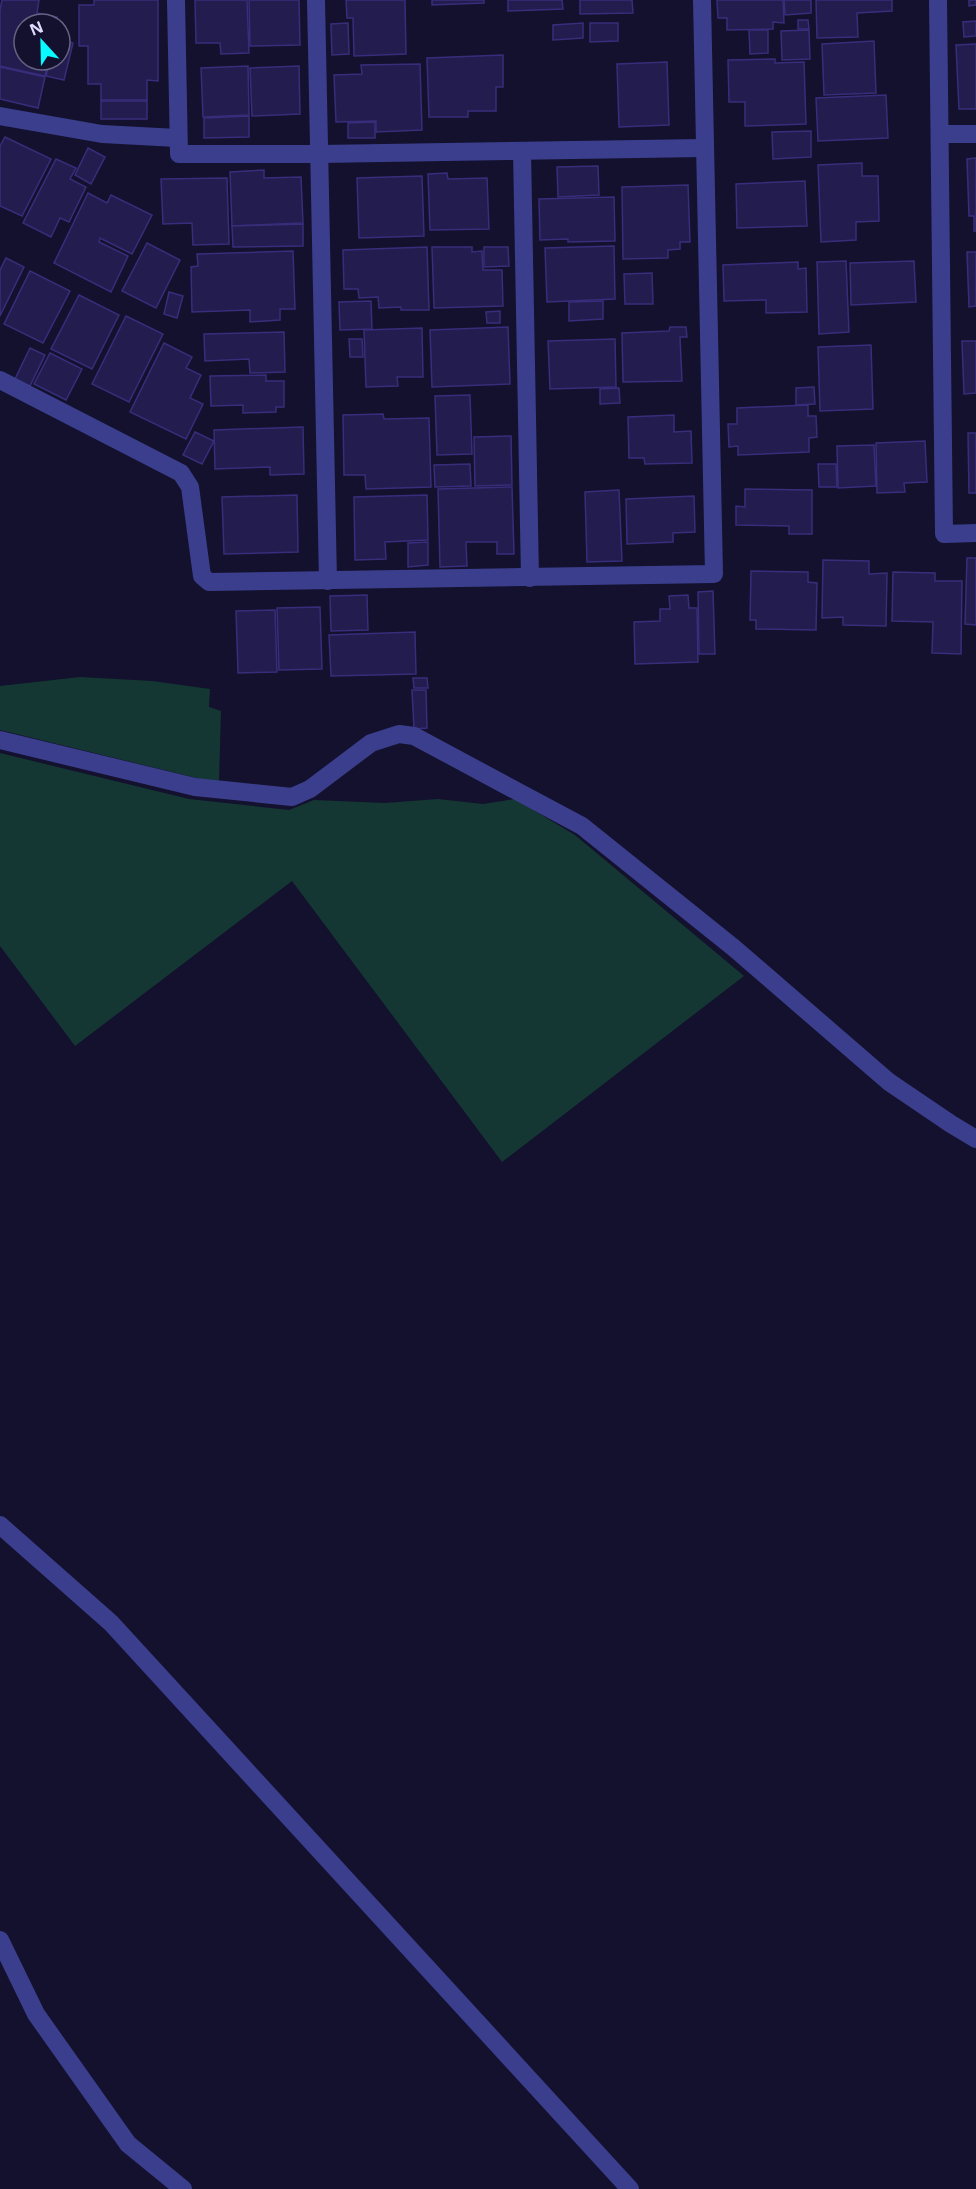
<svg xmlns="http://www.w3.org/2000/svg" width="976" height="2189" font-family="'Open Sans',sans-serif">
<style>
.green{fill:#143733}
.building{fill:#231c4f;stroke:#372e7b;stroke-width:1.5}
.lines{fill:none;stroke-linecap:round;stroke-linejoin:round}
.minor{stroke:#3b3e8d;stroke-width:18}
</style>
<rect width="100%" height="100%" fill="#13112d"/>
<g class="green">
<path d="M 80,677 L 152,681 L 210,689 L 209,707 L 221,711 L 219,781 L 201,779 L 0,730 L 0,686 Z"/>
<path d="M 0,753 L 189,799 L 289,810 L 314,800 L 385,803 L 438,799 L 483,804 L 515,799 L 575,835 L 744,976 L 502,1162 L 292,881 L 75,1046 L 0,946 Z"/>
</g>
<g class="building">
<path d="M 2,0 L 39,0 L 37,13 L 57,17 L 56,24 L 24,24 L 24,60 L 48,60 L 45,76 L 0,66 L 0,10 Z"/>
<path d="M 94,0 L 158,0 L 158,81 L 147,80 L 147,100 L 101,100 L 101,84 L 88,84 L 88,46 L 79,46 L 79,5 L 94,5 Z"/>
<path d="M 195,0 L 247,0 L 249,53 L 221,54 L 220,43 L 196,43 Z"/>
<path d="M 249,0 L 299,0 L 300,45 L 250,46 Z"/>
<path d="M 346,0 L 405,0 L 406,54 L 354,56 L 353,18 L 347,18 Z"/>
<path d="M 432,0 L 484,0 L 484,3 L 432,5 Z"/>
<path d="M 508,0 L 562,0 L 563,9 L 508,11 Z"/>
<path d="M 580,0 L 632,0 L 633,13 L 580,14 Z"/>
<path d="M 717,0 L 783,0 L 784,23 L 773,22 L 773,29 L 727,30 L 727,18 L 718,18 Z"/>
<path d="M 784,0 L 811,0 L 811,13 L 785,15 Z"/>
<path d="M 816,0 L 892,0 L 892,11 L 857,13 L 858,37 L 817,38 Z"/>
<path d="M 969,0 L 976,0 L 976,5 L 969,6 Z"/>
<path d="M 798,20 L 808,20 L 809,29 L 798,29 Z"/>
<path d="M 976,21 L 976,36 L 964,37 L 963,22 Z"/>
<path d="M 348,23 L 349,54 L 332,55 L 331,24 Z"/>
<path d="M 583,23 L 583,38 L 553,40 L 553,25 Z"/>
<path d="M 590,23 L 618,23 L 618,41 L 590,42 Z"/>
<path d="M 749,30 L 768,30 L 768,53 L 750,54 Z"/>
<path d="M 809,30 L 810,59 L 782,60 L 781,31 Z"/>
<path d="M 60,40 L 73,43 L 64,80 L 46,76 L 50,60 L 60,60 Z"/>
<path d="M 874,41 L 876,93 L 824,95 L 822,44 Z"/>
<path d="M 976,44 L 976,109 L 959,109 L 956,45 Z"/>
<path d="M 503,55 L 503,87 L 496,87 L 496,111 L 468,111 L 468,117 L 429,117 L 427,58 Z"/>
<path d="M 775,59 L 775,63 L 804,62 L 806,124 L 745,126 L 745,102 L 729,102 L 728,60 Z"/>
<path d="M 667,62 L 669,125 L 619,127 L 617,64 Z"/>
<path d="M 420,64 L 422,130 L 376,132 L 376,121 L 336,122 L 334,75 L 362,74 L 361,65 Z"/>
<path d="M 248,66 L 249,115 L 203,117 L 201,68 Z"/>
<path d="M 299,66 L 300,114 L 252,116 L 250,68 Z"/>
<path d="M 0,67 L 45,77 L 38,108 L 0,99 Z"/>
<path d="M 886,95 L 888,138 L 818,141 L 816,98 Z"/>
<rect x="101" y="101" width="46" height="18"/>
<path d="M 249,116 L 249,137 L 204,138 L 204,118 Z"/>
<path d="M 375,122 L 375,138 L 348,138 L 348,123 Z"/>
<path d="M 811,131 L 811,157 L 773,159 L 772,132 Z"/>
<path d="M 5,137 L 51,159 L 22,216 L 0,206 L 0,146 Z"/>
<path d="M 88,148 L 105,157 L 91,184 L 75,175 Z"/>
<path d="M 976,158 L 976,231 L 974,231 L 974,216 L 969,216 L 967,159 Z"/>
<path d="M 56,159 L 76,168 L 70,179 L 86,187 L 69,222 L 60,218 L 51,237 L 23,223 Z"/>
<path d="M 862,163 L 862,176 L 878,176 L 879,221 L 856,222 L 856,240 L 821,242 L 818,165 Z"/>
<path d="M 598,166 L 599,195 L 558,197 L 557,167 Z"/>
<path d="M 264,170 L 264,178 L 301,177 L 303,223 L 232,226 L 230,172 Z"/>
<path d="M 447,173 L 448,179 L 487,178 L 489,229 L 430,230 L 428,174 Z"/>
<path d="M 422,176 L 424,236 L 359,238 L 357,178 Z"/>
<path d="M 227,178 L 229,244 L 193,245 L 192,223 L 163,224 L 161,179 Z"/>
<path d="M 805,181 L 807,226 L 737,228 L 736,184 Z"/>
<path d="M 688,185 L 690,242 L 680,242 L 680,249 L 668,250 L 668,258 L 623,259 L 622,187 Z"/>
<path d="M 88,193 L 107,203 L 111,195 L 152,215 L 132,254 L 100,238 L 99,242 L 128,256 L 111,292 L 54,263 Z"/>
<path d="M 614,197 L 615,241 L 568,242 L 568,239 L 540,240 L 539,199 Z"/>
<path d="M 303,224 L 303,246 L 233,247 L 232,226 Z"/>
<path d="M 147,243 L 180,260 L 156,308 L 122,291 Z"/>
<path d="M 614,246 L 615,299 L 547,302 L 545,248 Z"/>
<path d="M 427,247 L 429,310 L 401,310 L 401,307 L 379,308 L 378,297 L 359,298 L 358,289 L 344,289 L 343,250 Z"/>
<path d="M 432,247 L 472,247 L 472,252 L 482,251 L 483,270 L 502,270 L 503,306 L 434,308 Z"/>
<path d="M 484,247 L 508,247 L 509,266 L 484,267 Z"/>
<path d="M 293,251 L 295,309 L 280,309 L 280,320 L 250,322 L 250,310 L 192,312 L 191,267 L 198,266 L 197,254 Z"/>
<path d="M 967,252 L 976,252 L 976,306 L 969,307 Z"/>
<path d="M 6,258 L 24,267 L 0,316 L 0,270 Z"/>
<path d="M 846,261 L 849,332 L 819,334 L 817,262 Z"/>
<path d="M 914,261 L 916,302 L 851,305 L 850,263 Z"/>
<path d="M 798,262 L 798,269 L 806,268 L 807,312 L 766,313 L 766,300 L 724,301 L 723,265 Z"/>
<path d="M 30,271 L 70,291 L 43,343 L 4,324 Z"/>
<path d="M 652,273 L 653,304 L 625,304 L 624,274 Z"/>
<path d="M 169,292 L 183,296 L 177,318 L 164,314 Z"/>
<path d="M 79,295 L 119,315 L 92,369 L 51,349 Z"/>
<path d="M 371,301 L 372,329 L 340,330 L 339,302 Z"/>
<path d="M 603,301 L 603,319 L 569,321 L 569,302 Z"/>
<path d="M 500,311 L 500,323 L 487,323 L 486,312 Z"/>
<path d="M 126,316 L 163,334 L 129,402 L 92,384 Z"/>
<path d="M 508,327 L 510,384 L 432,387 L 430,330 Z"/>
<path d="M 670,327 L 686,327 L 687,337 L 680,337 L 682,381 L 623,382 L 622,333 L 669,331 Z"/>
<path d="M 422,328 L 423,377 L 397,377 L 398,386 L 366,387 L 364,330 Z"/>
<path d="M 284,332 L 285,372 L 250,373 L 249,359 L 205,361 L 204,334 Z"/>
<path d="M 349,339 L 362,339 L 363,357 L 350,357 Z"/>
<path d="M 615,339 L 616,387 L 550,389 L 548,341 Z"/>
<path d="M 962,341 L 976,341 L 976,393 L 964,394 Z"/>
<path d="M 164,343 L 192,357 L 186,368 L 201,375 L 190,398 L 203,404 L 186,439 L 130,412 Z"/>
<path d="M 871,345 L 873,409 L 820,411 L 818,347 Z"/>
<path d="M 30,348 L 45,355 L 30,386 L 15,379 Z"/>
<path d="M 50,353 L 82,369 L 66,400 L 34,384 Z"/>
<path d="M 266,375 L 266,381 L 284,381 L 284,407 L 276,407 L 276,412 L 243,413 L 243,405 L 211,406 L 210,376 Z"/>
<path d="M 814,387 L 815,404 L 796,405 L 796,388 Z"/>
<path d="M 619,388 L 620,403 L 600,404 L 600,389 Z"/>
<path d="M 470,395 L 472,454 L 437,455 L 435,396 Z"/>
<path d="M 808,405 L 808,416 L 816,416 L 817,437 L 809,438 L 809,452 L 738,455 L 738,446 L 729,447 L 728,424 L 737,424 L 737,408 Z"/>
<path d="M 383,414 L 384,419 L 429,418 L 431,487 L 366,489 L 365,475 L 344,475 L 343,415 Z"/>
<path d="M 674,415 L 674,432 L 691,431 L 692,463 L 645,464 L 644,458 L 629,458 L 628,417 Z"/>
<path d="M 303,427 L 304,474 L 270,475 L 270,467 L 215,469 L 214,430 Z"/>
<path d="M 195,432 L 214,441 L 202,464 L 183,455 Z"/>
<path d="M 968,433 L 976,433 L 976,493 L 969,493 Z"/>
<path d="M 511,436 L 512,485 L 475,486 L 474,437 Z"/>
<path d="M 925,441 L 927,482 L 904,483 L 905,492 L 877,493 L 876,443 Z"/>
<path d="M 874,445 L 876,486 L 838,488 L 837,446 Z"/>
<path d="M 470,464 L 471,486 L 435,487 L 434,465 Z"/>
<path d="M 818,464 L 836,464 L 837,487 L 819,487 Z"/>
<path d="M 512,487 L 514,554 L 497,554 L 497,542 L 466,542 L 467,566 L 440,567 L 438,489 Z"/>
<path d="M 745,489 L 812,490 L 812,534 L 789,534 L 789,526 L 736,525 L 736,506 L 745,507 Z"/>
<path d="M 619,490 L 622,561 L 587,562 L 585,492 Z"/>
<path d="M 297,495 L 298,552 L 224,554 L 222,497 Z"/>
<path d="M 427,495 L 428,540 L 385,542 L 386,559 L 355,560 L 354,497 Z"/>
<path d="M 694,496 L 695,532 L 673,533 L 673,542 L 627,544 L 626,499 Z"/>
<path d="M 428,542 L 428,565 L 408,567 L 408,543 Z"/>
<path d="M 967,558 L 976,558 L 976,625 L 965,624 Z"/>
<path d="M 823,560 L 869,561 L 869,574 L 887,573 L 886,626 L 843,625 L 843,617 L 822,618 Z"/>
<path d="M 751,571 L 808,572 L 808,582 L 817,583 L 816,630 L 756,629 L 756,620 L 750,620 Z"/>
<path d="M 893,572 L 935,573 L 935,581 L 962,581 L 961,654 L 932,653 L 933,622 L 892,621 Z"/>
<path d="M 713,591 L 715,654 L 699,654 L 698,592 Z"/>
<path d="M 367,595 L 368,630 L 331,631 L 330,596 Z"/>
<path d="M 688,595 L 689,608 L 697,608 L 698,662 L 635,664 L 634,622 L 660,621 L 660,609 L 670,609 L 669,596 Z"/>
<path d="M 320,607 L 322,669 L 279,670 L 277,608 Z"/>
<path d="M 275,610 L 277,672 L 238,673 L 236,611 Z"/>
<path d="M 415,632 L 416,674 L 331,676 L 329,635 Z"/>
<path d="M 413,678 L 427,678 L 428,688 L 414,688 Z"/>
<path d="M 412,690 L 426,690 L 427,728 L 414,729 Z"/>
</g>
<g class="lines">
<g class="minor">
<path d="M 176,0 L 179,154 L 320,154 L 704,148"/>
<path d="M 316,0 L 328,581"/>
<path d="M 938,0 L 944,534 L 976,533"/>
<path d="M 0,116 L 102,134 L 177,138"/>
<path d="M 940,134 L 976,134"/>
<path d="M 522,151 L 530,578"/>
<path d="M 0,380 L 181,473 L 190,487 L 202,576 L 209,582 L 714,574 L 702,0"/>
<path d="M 0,740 L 195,787 L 292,797 L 310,789 L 371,743 L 399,734 L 414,736 L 582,826 L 734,948 L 889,1082 L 951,1124 L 976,1139"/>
<path d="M 0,1525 L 111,1623 L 630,2189"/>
<path d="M 0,1940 L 36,2014 L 128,2144 L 183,2189"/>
</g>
</g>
<g transform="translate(42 42) rotate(338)"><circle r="28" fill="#13112d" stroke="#646381" stroke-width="1.5"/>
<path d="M0-4.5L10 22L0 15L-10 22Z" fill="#09faff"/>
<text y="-9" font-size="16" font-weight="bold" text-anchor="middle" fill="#deddff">N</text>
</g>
</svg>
